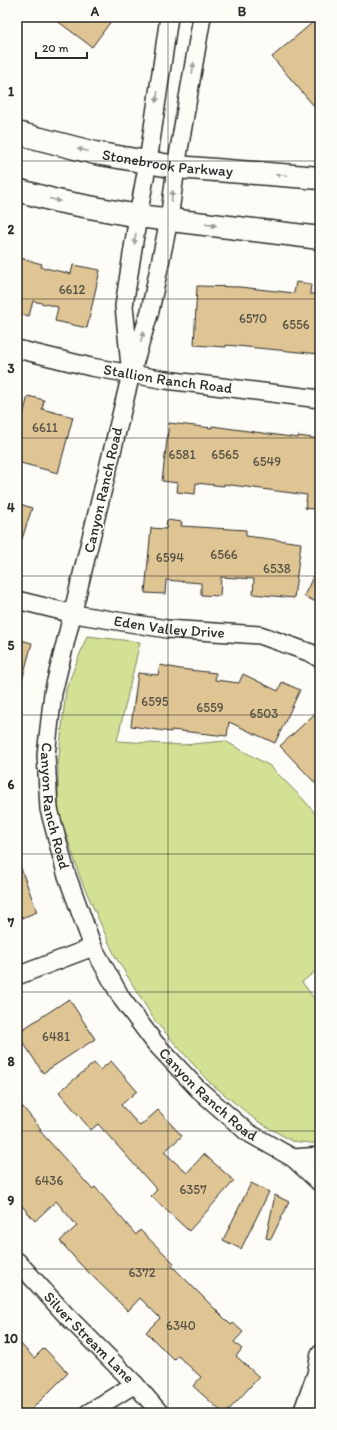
<svg xmlns="http://www.w3.org/2000/svg" width="337" height="1430" font-family="Itim,sans-serif">
<style>
.green{fill:#d3e195;stroke:#7f8660}
.building{fill:#dfc594;stroke:#2b2b2b}
.lines{fill:none;stroke-linecap:round;stroke-linejoin:round}
.minor-casing{stroke:#2b2b2b;stroke-width:20}
.secondary-casing{stroke:#2b2b2b;stroke-width:25}
.minor{stroke:#fdfcf7;stroke-width:17}
.secondary{stroke:#fdfcf7;stroke-width:22}
.oneway{fill:#9e9e9b}
.grid{fill:none;stroke:#2b2b2b;stroke-width:1;stroke-opacity:0.55}
.labels{text-anchor:middle;dominant-baseline:central;stroke-width:3;stroke-linejoin:round;paint-order:stroke}
.number-label{font-size:13px;fill:#585245}
.street-label{font-size:15px;fill:#2b2b2b;stroke:#fdfcf7}
.neatline{fill:none;stroke:#2b2b2b;stroke-width:1.5}
.grid-label{font-size:13px;text-anchor:middle;font-weight:bold;fill:#2b2b2b}
</style>
<rect width="100%" height="100%" fill="#fdfcf7"/>
<filter id="ink" filterUnits="userSpaceOnUse"><feTurbulence type="fractalNoise" baseFrequency=".025" numOctaves="2"/><feDisplacementMap in="SourceGraphic" scale="8" xChannelSelector="R" yChannelSelector="G"/><feConvolveMatrix kernelMatrix="1 2 1 2 8 2 1 2 1" color-interpolation-filters="sRGB"/></filter>
<g filter="url(#ink)">
<path class="green" d="M 87,636 L 140,642 L 117,741 L 182,745 L 225,741 L 270,766 L 303,799 L 320,819 L 320,968 L 302,982 L 320,1006 L 320,1144 L 292,1141 L 257,1121 L 208,1081 L 155,1021 L 115,956 L 81,880 L 58,809 L 58,765 L 66,689 Z"/>
<g class="building">
<path d="M 52,17 L 114,17 L 92,47 Z"/>
<path d="M 319,17 L 320,17 L 320,113 L 272,57 Z"/>
<path d="M 17,257 L 42,264 L 41,267 L 71,274 L 73,265 L 100,270 L 87,328 L 55,321 L 58,307 L 33,301 L 29,316 L 17,313 Z"/>
<path d="M 296,282 L 311,284 L 310,294 L 320,294 L 320,354 L 226,345 L 226,347 L 194,345 L 197,286 L 240,287 L 294,293 Z"/>
<path d="M 28,396 L 44,400 L 42,409 L 73,417 L 58,473 L 17,462 L 17,437 Z"/>
<path d="M 169,423 L 212,428 L 212,426 L 298,438 L 298,436 L 320,439 L 320,510 L 305,508 L 307,495 L 224,484 L 224,486 L 196,483 L 195,494 L 177,492 L 178,483 L 162,481 Z"/>
<path d="M 17,503 L 32,508 L 20,545 L 17,544 Z"/>
<path d="M 167,520 L 182,522 L 181,526 L 246,530 L 246,536 L 301,543 L 294,598 L 253,594 L 254,579 L 221,577 L 220,596 L 201,595 L 201,583 L 166,580 L 165,594 L 145,593 L 151,528 L 166,529 Z"/>
<path d="M 320,562 L 320,604 L 304,596 Z"/>
<path d="M 17,639 L 32,643 L 21,684 L 17,683 Z"/>
<path d="M 160,665 L 180,669 L 216,673 L 215,680 L 239,683 L 243,674 L 278,691 L 282,682 L 300,690 L 275,743 L 229,722 L 227,736 L 171,730 L 171,732 L 131,726 L 138,673 L 158,675 Z"/>
<path d="M 320,709 L 320,788 L 280,746 Z"/>
<path d="M 17,863 L 19,863 L 37,912 L 22,918 L 22,916 L 17,918 Z"/>
<path d="M 69,999 L 95,1039 L 43,1073 L 17,1033 Z"/>
<path d="M 111,1061 L 137,1091 L 121,1105 L 140,1126 L 158,1110 L 182,1136 L 164,1152 L 187,1173 L 204,1154 L 234,1181 L 189,1231 L 151,1196 L 157,1190 L 98,1124 L 91,1130 L 59,1092 L 94,1063 L 100,1070 Z"/>
<path d="M 17,1100 L 41,1129 L 39,1130 L 92,1189 L 95,1187 L 136,1235 L 140,1230 L 174,1263 L 172,1266 L 231,1325 L 233,1323 L 243,1332 L 234,1342 L 242,1349 L 236,1356 L 259,1377 L 226,1413 L 223,1413 L 193,1386 L 201,1377 L 178,1356 L 174,1360 L 146,1332 L 160,1318 L 140,1298 L 128,1311 L 80,1264 L 60,1241 L 77,1226 L 56,1201 L 35,1221 L 17,1200 Z"/>
<path d="M 251,1183 L 269,1192 L 241,1249 L 223,1240 Z"/>
<path d="M 275,1195 L 289,1202 L 271,1239 L 266,1238 Z"/>
<path d="M 17,1340 L 34,1358 L 44,1348 L 68,1373 L 28,1413 L 22,1413 L 17,1408 Z"/>
</g>
<g class="lines">
<defs>
<g id="minor">
<path id="s1" d="M 202,17 L 176,167 L 169,220 L 150,311 L 131,374 L 53,693 L 46,755 L 49,809 L 66,873 L 93,947 L 122,999 L 155,1043 L 198,1089 L 247,1132 L 293,1158 L 320,1183"/>
<path id="s2" d="M 17,349 L 91,367 L 166,380 L 320,399"/>
<path d="M 130,366 L 124,306 L 138,216 L 148,162 L 169,17"/>
<path id="s3" d="M 17,600 L 74,614 L 167,629 L 260,635 L 311,653 L 320,659"/>
<path d="M 17,976 L 93,947"/>
<path d="M 293,1158 L 320,1156"/>
<path id="s4" d="M 17,1261 L 65,1314 L 135,1384 L 160,1413"/>
<path d="M 306,1403 L 320,1409"/>
<path d="M 88,1413 L 135,1384"/>
<path d="M 302,1413 L 316,1374 L 320,1354"/>
</g>
<g id="secondary">
<path id="s5" d="M 17,133 L 95,153 L 176,167 L 320,178"/>
<path d="M 17,190 L 57,201 L 138,216 L 320,238"/>
</g>
</defs>
<use href="#minor" class="minor-casing"/>
<use href="#secondary" class="secondary-casing"/>
<use href="#minor" class="minor"/>
<use href="#secondary" class="secondary"/>
</g>
<defs><path id="oneway-solid" d="M-6-.8H1V-3.2L6.5 0L1 3.2V.8H-6Z"/></defs>
<g class="oneway">
<use href="#oneway-solid" transform="translate(193 68) rotate(-81)"/>
<use href="#oneway-solid" transform="translate(157 97) rotate(98)"/>
<use href="#oneway-solid" transform="translate(83 150) rotate(-166)"/>
<use href="#oneway-solid" transform="translate(281 175) rotate(-176)"/>
<use href="#oneway-solid" transform="translate(172 196) rotate(-82)"/>
<use href="#oneway-solid" transform="translate(55 200) rotate(14)"/>
<use href="#oneway-solid" transform="translate(211 225) rotate(7)"/>
<use href="#oneway-solid" transform="translate(135 239) rotate(99)"/>
<use href="#oneway-solid" transform="translate(142 337) rotate(-74)"/>
</g>
</g>
<path class="grid" d="M 168,17 L 168,1413M 17,161 L 320,161M 17,299 L 320,299M 17,438 L 320,438M 17,576 L 320,576M 17,715 L 320,715M 17,854 L 320,854M 17,992 L 320,992M 17,1131 L 320,1131M 17,1269 L 320,1269"/>
<g class="labels">
<g class="number-label">
<text x="72" y="289">6612</text>
<text x="253" y="318">6570</text>
<text x="296" y="324">6556</text>
<text x="45" y="427">6611</text>
<text x="182" y="454">6581</text>
<text x="225" y="454">6565</text>
<text x="267" y="461">6549</text>
<text x="224" y="554">6566</text>
<text x="170" y="557">6594</text>
<text x="277" y="568">6538</text>
<text x="155" y="701">6595</text>
<text x="210" y="707">6559</text>
<text x="264" y="713">6503</text>
<text x="56" y="1036">6481</text>
<text x="49" y="1180">6436</text>
<text x="193" y="1189">6357</text>
<text x="142" y="1272">6372</text>
<text x="181" y="1325">6340</text>
</g>
<g class="street-label">
<text stroke="none"><textPath href="#s5" startOffset="154">Stonebrook Parkway</textPath></text>
<text stroke="none"><textPath href="#s2" startOffset="154">Stallion Ranch Road</textPath></text>
<text transform="translate(103 490) rotate(-77)">Canyon Ranch Road</text>
<text stroke="none"><textPath href="#s3" startOffset="155">Eden Valley Drive</textPath></text>
<text stroke="none"><textPath href="#s1" startOffset="807">Canyon Ranch Road</textPath></text>
<text stroke="none"><textPath href="#s1" startOffset="1143">Canyon Ranch Road</textPath></text>
<text stroke="none"><textPath href="#s4" startOffset="105">Silver Stream Lane</textPath></text>
</g>
</g>
<rect width="337" height="1430" fill="none" stroke="#fdfcf7" stroke-width="44"/>
<path d="M36 52v6h51v-6" fill="none" stroke="#2b2b2b" stroke-width="2"/>
<text x="42" y="52" font-size="12" fill="#2b2b2b" stroke="#fdfcf7" stroke-width="3" paint-order="stroke">20 m</text>
<rect x="22" y="22" width="293" height="1386" class="neatline"/>
<g class="grid-label">
<text x="95" y="16">A</text>
<text x="242" y="16">B</text>
<text x="11" y="96">1</text>
<text x="11" y="234">2</text>
<text x="11" y="373">3</text>
<text x="11" y="512">4</text>
<text x="11" y="650">5</text>
<text x="11" y="789">6</text>
<text x="11" y="927">7</text>
<text x="11" y="1066">8</text>
<text x="11" y="1205">9</text>
<text x="11" y="1343">10</text>
</g>
</svg>
